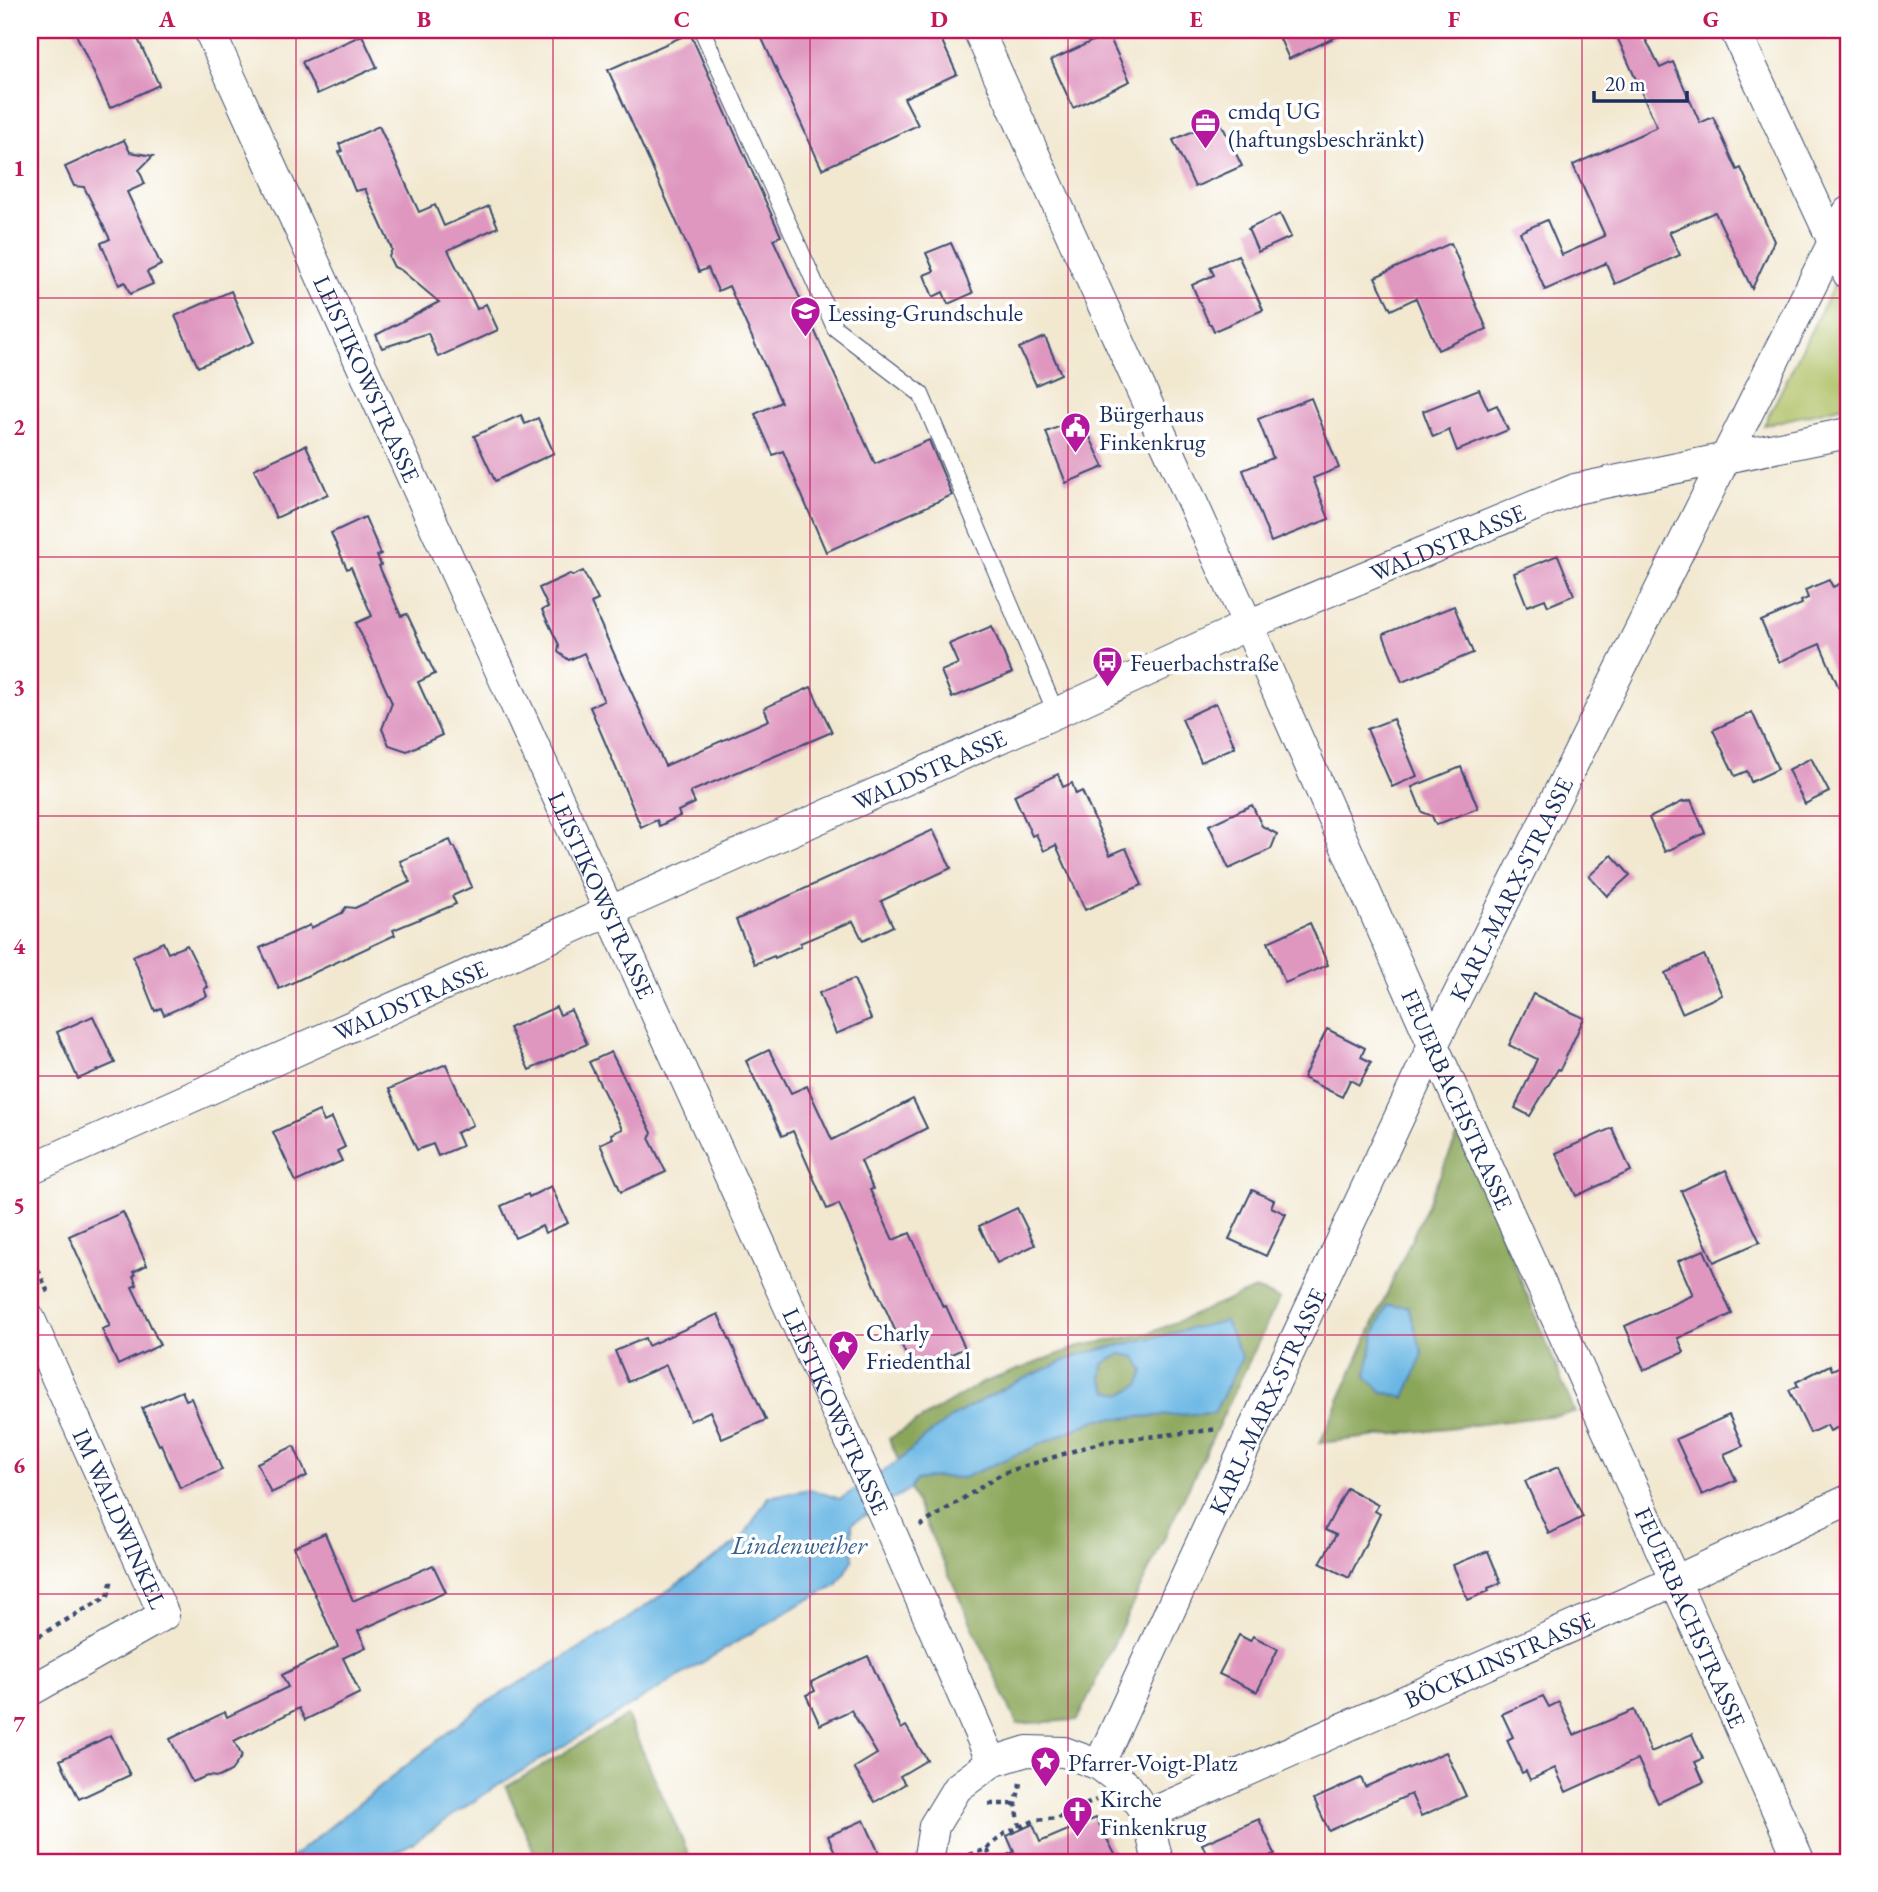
<svg xmlns="http://www.w3.org/2000/svg" width="1878" height="1892" font-family="'EB Garamond',serif">
<style>
.green{fill:#aec063;stroke:#647860;stroke-width:2}
.forest{fill:#8aa659;stroke:#526a5c;stroke-width:2}
.water{fill:#6bb7e4;stroke:#4373a1;stroke-width:2;fill-rule:evenodd}
.building{fill:#df97c0}
.lines{fill:none;stroke-linecap:round;stroke-linejoin:round}
.lane-casing{stroke:#3b4b6f;stroke-width:18}
.street-casing{stroke:#3b4b6f;stroke-width:32}
.path{stroke:#3b4b6f;stroke-width:4.5;stroke-dasharray:5 5;stroke-linecap:butt}
.lane{stroke:#fff;stroke-width:16}
.street{stroke:#fff;stroke-width:30}
.grid{fill:none;stroke:#c2185b;stroke-width:2;stroke-opacity:0.55}
.labels{text-anchor:middle;dominant-baseline:central;stroke-width:7;stroke-linejoin:round;paint-order:stroke}
.poi-label{font-size:24px;fill:#1b2f5e;stroke:#fff;text-anchor:start}
.street-label{font-size:24px;fill:#1b2f5e;stroke:#fff}
.water-label{font-size:26px;font-style:italic;fill:#375f8d;stroke:#fff}
.neatline{fill:none;stroke:#c2185b;stroke-width:2.5}
.grid-label{font-size:23px;text-anchor:middle;font-weight:bold;fill:#c2185b}
</style>
<rect width="100%" height="100%" fill="#fff"/>
<filter id="ink" filterUnits="userSpaceOnUse"><feTurbulence type="fractalNoise" baseFrequency=".0143" numOctaves="2"/><feDisplacementMap in="SourceGraphic" scale="14" xChannelSelector="R" yChannelSelector="G"/><feConvolveMatrix kernelMatrix="1 2 1 2 8 2 1 2 1" color-interpolation-filters="sRGB"/></filter>
<filter id="wash" filterUnits="userSpaceOnUse"><feTurbulence type="fractalNoise" baseFrequency=".00686" numOctaves="4" result="noise"/><feDisplacementMap in="SourceGraphic" scale="28" xChannelSelector="R" yChannelSelector="G"/><feGaussianBlur stdDeviation="1.57" result="paint"/><feColorMatrix in="noise" values="0 0 0 0 0 0 0 0 0 0 0 0 0 0 0 0 0 1.4 0 .05"/><feComposite in="paint" operator="in"/></filter>
<g filter="url(#wash)">
<rect width="100%" height="100%" fill="#f2e8d0"/>
<path class="green" d="M 1835,283 L 1848,316 L 1848,405 L 1764,425 Z"/>
<g class="forest">
<path d="M 1460,1131 L 1575,1413 L 1320,1443 Z"/>
<path d="M 1255,1289 L 1279,1299 L 1077,1720 L 1017,1724 L 910,1489 L 916,1480 L 936,1477 L 963,1478 L 1098,1419 L 1214,1413 L 1225,1321 L 1078,1355 L 1008,1386 L 955,1415 L 925,1437 L 899,1461 L 889,1439 L 980,1384 L 1080,1346 L 1150,1333 Z"/>
<path d="M 1121,1354 L 1136,1357 L 1144,1371 L 1140,1384 L 1123,1394 L 1108,1391 L 1101,1379 L 1103,1364 Z"/>
<path d="M 627,1716 L 692,1862 L 538,1862 L 506,1787 Z"/>
</g>
<g class="water">
<path d="M 1387,1305 L 1408,1306 L 1423,1354 L 1405,1398 L 1381,1391 L 1366,1376 L 1375,1333 Z"/>
<path d="M 1225,1321 L 1242,1358 L 1214,1413 L 1098,1419 L 963,1478 L 936,1477 L 916,1480 L 910,1489 L 852,1523 L 853,1560 L 837,1585 L 800,1604 L 495,1787 L 411,1844 L 376,1862 L 286,1862 L 482,1705 L 614,1628 L 742,1539 L 768,1497 L 810,1489 L 840,1499 L 899,1461 L 925,1437 L 955,1415 L 1008,1386 L 1078,1355 ZM 1121,1354 L 1136,1357 L 1144,1371 L 1140,1384 L 1123,1394 L 1108,1391 L 1101,1379 L 1103,1364 Z"/>
</g>
<g id="blocks">
<g class="building">
<path d="M 74,30 L 134,30 L 159,85 L 110,108 Z"/>
<path d="M 758,30 L 937,30 L 957,74 L 904,98 L 918,125 L 822,169 Z"/>
<path d="M 1276,30 L 1351,30 L 1289,59 Z"/>
<path d="M 1614,30 L 1641,30 L 1660,68 L 1673,62 L 1700,123 L 1713,117 L 1737,170 L 1741,168 L 1774,241 L 1752,289 L 1715,212 L 1669,232 L 1680,255 L 1615,284 L 1606,263 L 1545,290 L 1520,232 L 1547,220 L 1562,255 L 1605,236 L 1573,165 L 1657,127 Z"/>
<path d="M 690,33 L 781,236 L 773,239 L 875,464 L 929,440 L 952,495 L 826,552 L 783,451 L 773,455 L 755,414 L 781,402 L 729,286 L 718,291 L 708,268 L 699,272 L 608,70 Z"/>
<path d="M 1108,34 L 1130,81 L 1073,108 L 1051,60 Z"/>
<path d="M 362,35 L 377,67 L 317,94 L 302,62 Z"/>
<path d="M 1211,123 L 1213,126 L 1221,123 L 1242,166 L 1195,187 L 1173,140 Z"/>
<path d="M 379,126 L 419,212 L 435,205 L 444,226 L 489,206 L 498,227 L 448,250 L 477,309 L 486,304 L 498,330 L 438,357 L 428,333 L 382,348 L 376,335 L 439,302 L 401,270 L 394,267 L 389,257 L 392,249 L 365,189 L 355,191 L 339,152 L 342,151 L 339,144 Z"/>
<path d="M 124,140 L 130,152 L 153,156 L 139,170 L 145,184 L 127,192 L 161,265 L 147,272 L 153,284 L 130,294 L 125,282 L 119,285 L 101,243 L 110,239 L 84,187 L 74,186 L 65,167 Z"/>
<path d="M 1280,214 L 1291,237 L 1258,252 L 1248,229 Z"/>
<path d="M 951,243 L 973,293 L 948,304 L 943,292 L 933,297 L 924,275 L 934,271 L 926,253 Z"/>
<path d="M 1451,243 L 1464,274 L 1463,275 L 1487,329 L 1438,350 L 1416,298 L 1391,310 L 1375,277 Z"/>
<path d="M 1238,255 L 1263,310 L 1214,331 L 1211,324 L 1209,324 L 1192,285 L 1214,275 L 1210,267 Z"/>
<path d="M 231,291 L 254,342 L 198,367 L 175,316 Z"/>
<path d="M 1045,337 L 1061,374 L 1036,385 L 1019,348 Z"/>
<path d="M 1479,389 L 1488,409 L 1497,405 L 1508,430 L 1457,451 L 1449,430 L 1433,437 L 1423,411 Z"/>
<path d="M 1311,398 L 1339,468 L 1313,478 L 1329,519 L 1271,542 L 1243,470 L 1273,458 L 1258,419 Z"/>
<path d="M 521,415 L 525,424 L 538,418 L 554,453 L 495,481 L 474,436 Z"/>
<path d="M 1073,421 L 1077,433 L 1086,429 L 1104,467 L 1066,483 L 1046,432 Z"/>
<path d="M 306,445 L 328,494 L 276,518 L 254,469 Z"/>
<path d="M 365,517 L 381,554 L 377,556 L 381,565 L 379,566 L 401,616 L 407,614 L 435,674 L 418,682 L 442,735 L 407,751 L 389,745 L 382,729 L 392,703 L 356,623 L 372,616 L 351,567 L 347,569 L 331,533 Z"/>
<path d="M 1558,555 L 1574,595 L 1548,606 L 1545,599 L 1527,606 L 1514,573 Z"/>
<path d="M 583,571 L 598,600 L 591,603 L 665,766 L 769,720 L 764,708 L 811,687 L 832,732 L 690,792 L 695,803 L 678,811 L 680,816 L 659,826 L 657,820 L 641,827 L 590,707 L 604,701 L 584,653 L 569,660 L 558,652 L 559,645 L 542,610 L 548,607 L 539,588 L 570,574 L 572,576 Z"/>
<path d="M 1829,580 L 1833,587 L 1848,580 L 1848,709 L 1820,644 L 1779,662 L 1761,621 L 1802,604 L 1801,601 L 1808,598 L 1805,590 Z"/>
<path d="M 1454,606 L 1473,653 L 1402,682 L 1383,634 Z"/>
<path d="M 992,626 L 1012,673 L 952,698 L 941,671 L 958,664 L 949,644 Z"/>
<path d="M 1216,703 L 1235,747 L 1201,762 L 1182,719 Z"/>
<path d="M 1752,712 L 1778,769 L 1751,782 L 1747,771 L 1735,776 L 1713,730 Z"/>
<path d="M 1393,719 L 1417,776 L 1392,787 L 1367,729 Z"/>
<path d="M 1811,758 L 1829,792 L 1805,804 L 1788,770 Z"/>
<path d="M 1461,767 L 1478,808 L 1436,825 L 1432,816 L 1422,812 L 1412,787 Z"/>
<path d="M 1058,774 L 1063,787 L 1072,783 L 1076,794 L 1082,791 L 1110,855 L 1126,848 L 1142,885 L 1085,910 L 1056,845 L 1044,851 L 1036,834 L 1032,836 L 1014,795 Z"/>
<path d="M 1691,800 L 1705,833 L 1665,852 L 1649,818 L 1684,801 L 1685,802 Z"/>
<path d="M 1252,805 L 1262,826 L 1277,834 L 1271,849 L 1229,869 L 1209,825 Z"/>
<path d="M 933,830 L 951,868 L 881,901 L 893,926 L 863,941 L 853,921 L 800,943 L 801,946 L 775,958 L 774,956 L 755,964 L 736,920 Z"/>
<path d="M 450,840 L 453,847 L 455,847 L 472,887 L 452,896 L 456,904 L 393,930 L 395,935 L 279,989 L 260,948 L 310,925 L 311,928 L 342,913 L 346,907 L 355,908 L 410,882 L 400,861 Z"/>
<path d="M 1612,855 L 1630,875 L 1607,896 L 1589,876 Z"/>
<path d="M 1310,923 L 1328,965 L 1285,983 L 1268,942 Z"/>
<path d="M 163,942 L 168,953 L 187,945 L 208,987 L 204,989 L 207,996 L 164,1015 L 161,1008 L 155,1011 L 133,956 Z"/>
<path d="M 1704,955 L 1722,995 L 1682,1013 L 1665,973 Z"/>
<path d="M 854,979 L 871,1019 L 836,1034 L 819,993 Z"/>
<path d="M 1533,994 L 1584,1018 L 1560,1070 L 1558,1069 L 1530,1116 L 1515,1108 L 1537,1059 L 1509,1045 Z"/>
<path d="M 556,1007 L 560,1015 L 571,1010 L 587,1044 L 529,1070 L 509,1028 Z"/>
<path d="M 93,1016 L 115,1063 L 78,1079 L 57,1032 Z"/>
<path d="M 1327,1029 L 1365,1048 L 1361,1057 L 1371,1062 L 1359,1085 L 1350,1080 L 1342,1097 L 1303,1078 Z"/>
<path d="M 769,1050 L 791,1093 L 807,1086 L 832,1140 L 913,1099 L 927,1128 L 861,1161 L 873,1189 L 870,1190 L 893,1240 L 910,1233 L 943,1307 L 946,1306 L 965,1348 L 920,1368 L 910,1364 L 839,1204 L 827,1209 L 793,1131 L 782,1136 L 746,1061 Z"/>
<path d="M 611,1052 L 652,1133 L 649,1138 L 666,1172 L 621,1192 L 600,1144 L 613,1138 L 611,1134 L 622,1129 L 589,1062 Z"/>
<path d="M 446,1064 L 473,1125 L 456,1133 L 462,1146 L 438,1156 L 433,1144 L 417,1150 L 389,1089 Z"/>
<path d="M 319,1111 L 324,1122 L 332,1118 L 345,1147 L 337,1151 L 342,1161 L 296,1182 L 273,1132 Z"/>
<path d="M 1612,1128 L 1631,1171 L 1576,1196 L 1556,1153 Z"/>
<path d="M 1726,1170 L 1760,1242 L 1714,1262 L 1681,1191 Z"/>
<path d="M 551,1186 L 568,1223 L 545,1233 L 542,1226 L 515,1238 L 501,1206 L 528,1194 L 529,1197 Z"/>
<path d="M 1252,1190 L 1274,1200 L 1271,1207 L 1286,1214 L 1266,1256 L 1229,1239 Z"/>
<path d="M 1017,1208 L 1035,1245 L 997,1263 L 979,1226 Z"/>
<path d="M 123,1212 L 147,1265 L 133,1272 L 135,1275 L 133,1276 L 137,1285 L 132,1287 L 160,1345 L 118,1365 L 102,1329 L 110,1326 L 69,1236 Z"/>
<path d="M 1704,1250 L 1732,1314 L 1678,1338 L 1684,1352 L 1644,1370 L 1625,1326 L 1693,1295 L 1678,1261 Z"/>
<path d="M 718,1314 L 766,1420 L 722,1439 L 710,1411 L 690,1421 L 666,1365 L 628,1382 L 615,1351 L 645,1338 L 648,1346 Z"/>
<path d="M 1830,1365 L 1832,1370 L 1841,1366 L 1848,1382 L 1848,1423 L 1830,1431 L 1827,1425 L 1810,1433 L 1789,1390 L 1798,1386 L 1796,1382 Z"/>
<path d="M 182,1391 L 186,1400 L 191,1398 L 222,1470 L 180,1488 L 161,1444 L 159,1445 L 142,1408 Z"/>
<path d="M 1729,1415 L 1743,1446 L 1724,1454 L 1736,1480 L 1702,1495 L 1676,1439 Z"/>
<path d="M 294,1446 L 307,1476 L 271,1493 L 257,1463 Z"/>
<path d="M 1558,1467 L 1583,1517 L 1549,1534 L 1525,1481 Z"/>
<path d="M 1347,1488 L 1378,1505 L 1375,1511 L 1380,1514 L 1349,1578 L 1320,1563 L 1336,1535 L 1325,1530 Z"/>
<path d="M 325,1533 L 353,1601 L 433,1565 L 446,1592 L 358,1631 L 366,1647 L 343,1658 L 360,1693 L 305,1720 L 299,1708 L 234,1741 L 242,1756 L 231,1771 L 219,1777 L 207,1776 L 192,1782 L 170,1739 L 225,1712 L 227,1717 L 288,1687 L 282,1675 L 338,1647 L 294,1547 Z"/>
<path d="M 1488,1551 L 1501,1583 L 1488,1588 L 1489,1591 L 1468,1600 L 1453,1565 Z"/>
<path d="M 1239,1635 L 1250,1641 L 1253,1636 L 1278,1649 L 1257,1692 L 1219,1674 Z"/>
<path d="M 868,1656 L 901,1729 L 906,1726 L 927,1760 L 900,1776 L 905,1784 L 875,1802 L 854,1768 L 877,1754 L 851,1710 L 820,1725 L 806,1695 L 815,1691 L 811,1682 Z"/>
<path d="M 1543,1696 L 1549,1707 L 1559,1702 L 1574,1735 L 1634,1710 L 1651,1752 L 1692,1734 L 1703,1759 L 1695,1762 L 1704,1782 L 1658,1803 L 1638,1759 L 1566,1792 L 1555,1768 L 1530,1780 L 1526,1771 L 1522,1773 L 1507,1740 L 1513,1737 L 1502,1714 Z"/>
<path d="M 111,1735 L 130,1775 L 79,1799 L 60,1760 Z"/>
<path d="M 1446,1752 L 1466,1796 L 1421,1816 L 1411,1794 L 1329,1831 L 1314,1799 L 1361,1778 L 1365,1787 Z"/>
<path d="M 1096,1818 L 1119,1862 L 991,1862 L 1014,1852 L 1007,1836 L 1033,1824 L 1040,1842 Z"/>
<path d="M 1259,1819 L 1275,1854 L 1256,1862 L 1210,1862 L 1202,1844 Z"/>
<path d="M 864,1820 L 883,1862 L 839,1862 L 828,1836 Z"/>
</g>
</g>
</g>
<g filter="url(#ink)">
<use href="#blocks" fill-opacity="0" stroke="#3b4b6f" stroke-width="2"/>
<g class="lines">
<defs>
<path id="lane" d="M 702,30 L 835,328 L 921,394 L 1056,713"/>
<g id="street">
<path id="s1" d="M 209,30 L 885,1518 L 992,1762"/>
<path id="s2" d="M 978,30 L 1248,625 L 1433,1045 L 1675,1581 L 1800,1862"/>
<path d="M 1735,30 L 1848,274"/>
<path id="s3" d="M 30,1169 L 1056,713 L 1248,625 L 1575,489 L 1848,433"/>
<path id="s4" d="M 30,1319 L 164,1615 L 30,1691"/>
<path id="s5" d="M 1099,1765 L 1252,1432 L 1433,1045 L 1848,212"/>
<path id="s6" d="M 1147,1815 L 1675,1581 L 1848,1500"/>
<path d="M 928,1862 L 934,1826 L 957,1788 L 992,1762 L 1027,1751 L 1064,1752 L 1099,1765 L 1127,1786 L 1147,1815 L 1158,1862"/>
</g>
</defs>
<use href="#lane" class="lane-casing"/>
<use href="#street" class="street-casing"/>
<g class="path">
<path d="M 30,1251 L 49,1295"/>
<path d="M 920,1526 L 1003,1473 L 1102,1442 L 1219,1429"/>
<path d="M 30,1641 L 108,1596 L 112,1578"/>
<path d="M 989,1804 L 1016,1804"/>
<path d="M 1020,1827 L 1016,1804 L 1020,1783"/>
<path d="M 987,1849 L 1004,1834 L 1036,1820 L 1058,1818 L 1096,1800"/>
<path d="M 959,1858 L 987,1849 L 993,1862"/>
</g>
<use href="#lane" class="lane"/>
<use href="#street" class="street"/>
</g>
</g>
<path class="grid" d="M 296,30 L 296,1862M 553,30 L 553,1862M 810,30 L 810,1862M 1068,30 L 1068,1862M 1325,30 L 1325,1862M 1582,30 L 1582,1862M 30,298 L 1848,298M 30,557 L 1848,557M 30,816 L 1848,816M 30,1076 L 1848,1076M 30,1335 L 1848,1335M 30,1594 L 1848,1594"/>
<defs>
<symbol id="office-pin" viewBox="-11 -11 22 30"><path d="M0 17L-7.5 6A9.5 9.5 0 1 1 7.5 6Z" fill="#b5179e" stroke="#fff"/><path d="M-6-3h4V-5.5h4V-3h4V5H-6ZM-1-4.5V-3h2v-1.5ZM-6 0V1H6V0Z" fill="#fff"/></symbol>
<symbol id="school-pin" viewBox="-11 -11 22 30"><path d="M0 17L-7.5 6A9.5 9.5 0 1 1 7.5 6Z" fill="#b5179e" stroke="#fff"/><path d="M0-5L7-2L0 1L-7-2ZM-4 1L0 2.5L4 1V4Q0 6-4 4Z" fill="#fff"/></symbol>
<symbol id="civic-pin" viewBox="-11 -11 22 30"><path d="M0 17L-7.5 6A9.5 9.5 0 1 1 7.5 6Z" fill="#b5179e" stroke="#fff"/><path d="M-.6-6.5H3V-4.5H.6V-3L4-1V1h2V6H-6V1h2V-1L-.6-3ZM-1.2 2.5V6h2.4V2.5Z" fill="#fff"/></symbol>
<symbol id="bus-pin" viewBox="-11 -11 22 30"><path d="M0 17L-7.5 6A9.5 9.5 0 1 1 7.5 6Z" fill="#b5179e" stroke="#fff"/><path d="M-5-6H5V4H4V6H2V4H-2V6H-4V4H-5ZM-3.5-4V0h7V-4ZM-3.5 1.2v1.5H-2V1.2ZM2 1.2v1.5H3.5V1.2Z" fill="#fff"/></symbol>
<symbol id="sight-pin" viewBox="-11 -11 22 30"><path d="M0 17L-7.5 6A9.5 9.5 0 1 1 7.5 6Z" fill="#b5179e" stroke="#fff"/><path d="M0-6L1.8-2.2L6-1.7L2.9 1.2L3.7 5.4L0 3.3L-3.7 5.4L-2.9 1.2L-6-1.7L-1.8-2.2Z" fill="#fff"/></symbol>
<symbol id="church-pin" viewBox="-11 -11 22 30"><path d="M0 17L-7.5 6A9.5 9.5 0 1 1 7.5 6Z" fill="#b5179e" stroke="#fff"/><path d="M-1.2-6h2.4v3.5h3.3v2.4h-3.3V6h-2.4V-.1h-3.3v-2.4h3.3Z" fill="#fff"/></symbol>
</defs>
<g fill-rule="evenodd">
<use href="#office-pin" x="1188" y="106" width="35" height="47"/>
<use href="#school-pin" x="788" y="294" width="35" height="47"/>
<use href="#civic-pin" x="1058" y="410" width="35" height="47"/>
<use href="#bus-pin" x="1090" y="644" width="35" height="47"/>
<use href="#sight-pin" x="826" y="1328" width="35" height="47"/>
<use href="#sight-pin" x="1028" y="1744" width="35" height="47"/>
<use href="#church-pin" x="1060" y="1794" width="35" height="47"/>
</g>
<g class="labels">
<g class="poi-label">
<text x="1228" y="110">cmdq UG<tspan x="1228" dy="28">(haftungsbeschränkt)</tspan></text>
<text x="828" y="312">Lessing-Grundschule</text>
<text x="1099" y="413">Bürgerhaus<tspan x="1099" dy="28">Finkenkrug</tspan></text>
<text x="1130" y="662">Feuerbachstraße</text>
<text x="866" y="1332">Charly<tspan x="866" dy="28">Friedenthal</tspan></text>
<text x="1068" y="1762">Pfarrer-Voigt-Platz</text>
<text x="1100" y="1798">Kirche<tspan x="1100" dy="28">Finkenkrug</tspan></text>
</g>
<g class="street-label">
<text stroke="none"><textPath href="#s1" startOffset="383">LEISTIKOWSTRASSE</textPath></text>
<text stroke="none"><textPath href="#s3" startOffset="1550">WALDSTRASSE</textPath></text>
<text stroke="none"><textPath href="#s3" startOffset="984">WALDSTRASSE</textPath></text>
<text stroke="none"><textPath href="#s5" startOffset="968">KARL-MARX-STRASSE</textPath></text>
<text stroke="none"><textPath href="#s1" startOffset="950">LEISTIKOWSTRASSE</textPath></text>
<text stroke="none"><textPath href="#s3" startOffset="416">WALDSTRASSE</textPath></text>
<text stroke="none"><textPath href="#s2" startOffset="1172">FEUERBACHSTRASSE</textPath></text>
<text stroke="none"><textPath href="#s5" startOffset="401">KARL-MARX-STRASSE</textPath></text>
<text stroke="none"><textPath href="#s1" startOffset="1517">LEISTIKOWSTRASSE</textPath></text>
<text stroke="none"><textPath href="#s4" startOffset="219">IM WALDWINKEL</textPath></text>
<text stroke="none"><textPath href="#s2" startOffset="1740">FEUERBACHSTRASSE</textPath></text>
<text stroke="none"><textPath href="#s6" startOffset="385">BÖCKLINSTRASSE</textPath></text>
</g>
<g class="water-label">
<text x="799" y="1545">Lindenweiher</text>
</g>
</g>
<rect width="1878" height="1892" fill="none" stroke="#fff" stroke-width="77"/>
<path d="M1594 91v10h93v-10" fill="none" stroke="#1b2f5e" stroke-width="3.5"/>
<text x="1605" y="91" font-size="21" fill="#1b2f5e" stroke="#ffffff" stroke-width="5" paint-order="stroke">20 m</text>
<rect x="38" y="38" width="1802" height="1816" class="neatline"/>
<g class="grid-label">
<text x="167" y="27">A</text>
<text x="424" y="27">B</text>
<text x="682" y="27">C</text>
<text x="939" y="27">D</text>
<text x="1196" y="27">E</text>
<text x="1454" y="27">F</text>
<text x="1711" y="27">G</text>
<text x="19" y="176">1</text>
<text x="19" y="435">2</text>
<text x="19" y="695">3</text>
<text x="19" y="954">4</text>
<text x="19" y="1213">5</text>
<text x="19" y="1473">6</text>
<text x="19" y="1732">7</text>
</g>
</svg>
